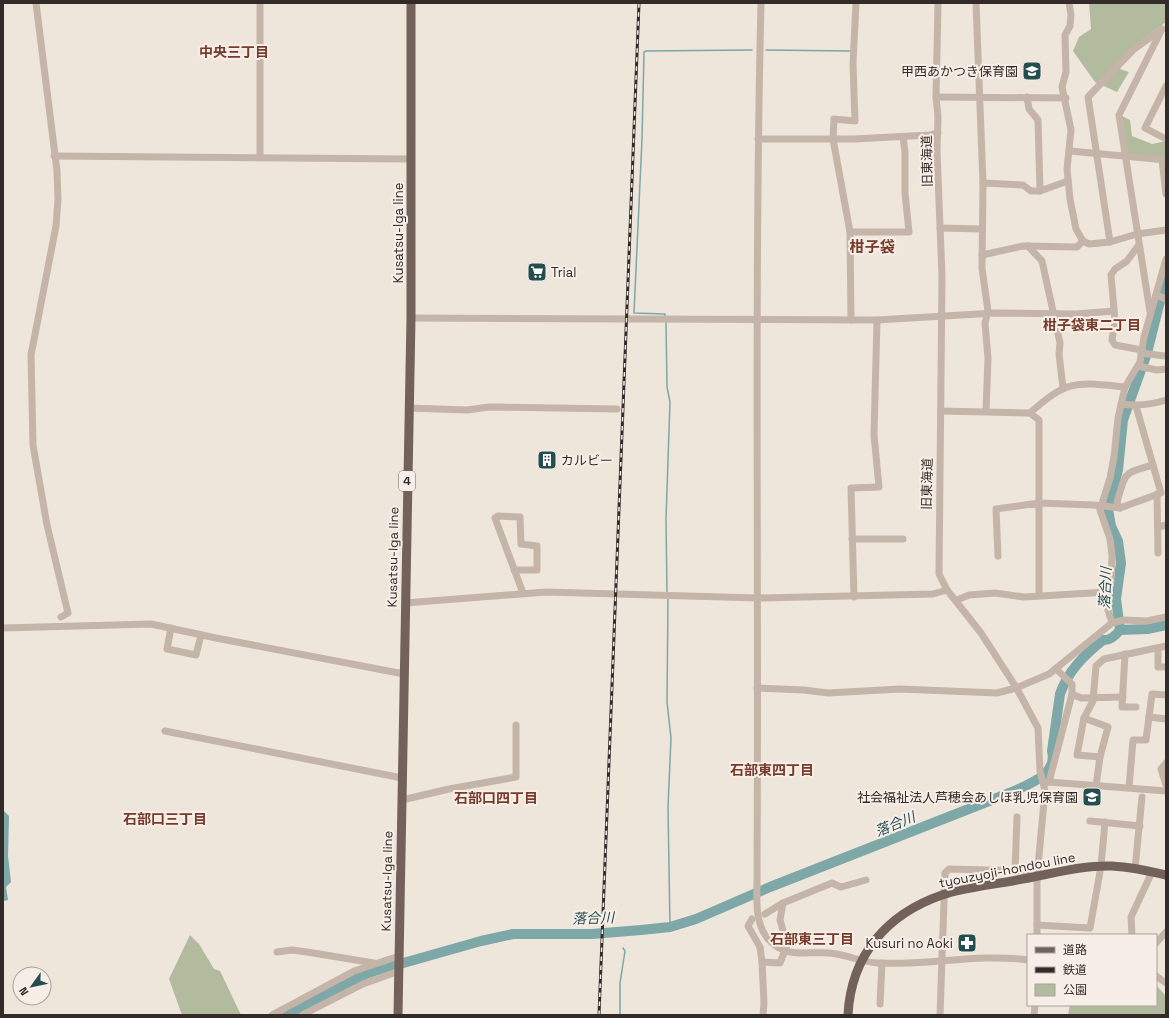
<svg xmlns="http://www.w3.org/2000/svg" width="1169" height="1018" font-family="'Space Grotesk','Noto Sans JP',sans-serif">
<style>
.green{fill:#b2bb9d}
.water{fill:#7ea7a8}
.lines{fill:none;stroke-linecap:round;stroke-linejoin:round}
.stream{stroke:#7ea7a8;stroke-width:1.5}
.river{stroke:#7ea7a8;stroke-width:10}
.minor{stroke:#c5b5a9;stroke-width:7}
.major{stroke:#73625b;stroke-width:9}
.rail-casing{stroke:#332b28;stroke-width:3}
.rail{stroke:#f7efe7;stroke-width:1.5;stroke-dasharray:4.5;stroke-linecap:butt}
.labels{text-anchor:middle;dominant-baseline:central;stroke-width:4;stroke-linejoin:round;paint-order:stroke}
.shield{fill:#f7efe7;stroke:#6e6661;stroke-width:1}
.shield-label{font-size:12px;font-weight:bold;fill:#332b28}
.poi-label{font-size:13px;fill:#332b28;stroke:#f7efe7;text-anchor:end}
.street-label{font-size:13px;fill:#332b28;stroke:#f7efe7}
.neighbourhood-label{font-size:14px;font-weight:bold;fill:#773b2b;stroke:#f7efe7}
.water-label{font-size:14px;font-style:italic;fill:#234d4f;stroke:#f7efe7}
.quarter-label{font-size:15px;font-weight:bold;fill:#773b2b;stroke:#f7efe7}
</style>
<rect width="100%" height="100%" fill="#eee5db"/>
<g class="green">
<path d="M 1089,3 L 1166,3 L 1166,22 L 1130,49 L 1120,69 L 1129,72 L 1117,92 L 1095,82 L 1073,51 L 1079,37 L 1091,29 Z"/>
<path d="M 1120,115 L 1130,120 L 1132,136 L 1152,144 L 1166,141 L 1166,159 L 1127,155 Z"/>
<path d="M 190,935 L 199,944 L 214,969 L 220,971 L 241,1015 L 182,1015 L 169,979 Z"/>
<path d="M 1156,985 L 1166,996 L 1166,1015 L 1068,1015 L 1070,1005 L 1156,1005 Z"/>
</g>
<path class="water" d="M 3,810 L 9,816 L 8,856 L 11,882 L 6,887 L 8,900 L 3,901 Z"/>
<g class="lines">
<g class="stream">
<path d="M 766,50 L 850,51"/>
<path d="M 665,316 L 665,314 L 634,313 L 642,139 L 644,52 L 646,51 L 752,50"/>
<path d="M 666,322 L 667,387 L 670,402 L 666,519 L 667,594"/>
<path d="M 668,597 L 667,702 L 671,738 L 668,807 L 670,927"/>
<path d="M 620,1015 L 620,983 L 625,951 L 623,948"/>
</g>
<g class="river">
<path d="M 1120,630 L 1147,629 L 1166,625"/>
<path d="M 287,1015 L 368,973 L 481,941 L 513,934 L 592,934 L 641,930 L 670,927 L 696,919 L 770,887 L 1012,792 C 1029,784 1058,775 1052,751 L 1060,694 C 1068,671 1084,655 1103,640 C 1110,641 1116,635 1120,630 L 1116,599 L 1121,563 L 1118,541 L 1111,526 L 1108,509 L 1118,470 L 1123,420 L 1147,353 L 1166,277"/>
</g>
<g class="minor">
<path d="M 36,3 L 57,171 L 58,199 L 56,226 L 31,355 L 33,445 L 47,525 L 68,613 L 61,617"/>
<path d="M 761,3 C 754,291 759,579 757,867 C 758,890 752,922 769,940 C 786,959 808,951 829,953 C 845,954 861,962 877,963 C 926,966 979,953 1028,960"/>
<path d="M 938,3 L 936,97 L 938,117 L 937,151 L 942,276 L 939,574 L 947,590 L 981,633 L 1016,687 L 1038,728 L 1040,771 L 1045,791 L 1037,877 L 1037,935"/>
<path d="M 976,3 L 983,183 L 982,268 L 988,311 L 985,323 L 988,358 L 986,411"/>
<path d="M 1069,3 L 1071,15 L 1070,26 L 1065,35 L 1066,72 L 1062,87 L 1071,130 L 1067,169 L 1070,199 L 1076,229 L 1083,241 L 1089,244 L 1110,242 L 1137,234 L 1166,230"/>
<path d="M 1166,86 L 1145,128 L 1166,139"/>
<path d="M 936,97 L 1066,98"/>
<path d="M 1027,97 L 1029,109 L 1038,120 L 1040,191 L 1068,181"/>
<path d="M 758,139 L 854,139 L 930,135 L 938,133"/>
<path d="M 1070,151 L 1166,160"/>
<path d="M 54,156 L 410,159"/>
<path d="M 260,157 L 260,3"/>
<path d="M 1162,160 L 1166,194"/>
<path d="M 983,183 L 1023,185 L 1031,191 L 1040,191"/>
<path d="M 940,228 L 982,229"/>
<path d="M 850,232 L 909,232 L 905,193 L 905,152 L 903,137"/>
<path d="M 1110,242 L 1088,97 L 1133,50 L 1161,30"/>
<path d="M 1028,246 L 1042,261 L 1060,343 L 1059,354 L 1063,388"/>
<path d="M 1138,246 L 1127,261 L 1115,269 L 1111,275 L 1115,321 L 1112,340 L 1115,345 L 1142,350"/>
<path d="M 982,255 L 1023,246 L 1077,247 L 1083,241"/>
<path d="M 1156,295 L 1166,299"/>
<path d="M 1150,312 L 1119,115 L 1162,29"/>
<path d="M 411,318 L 877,320 L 995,313 L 1076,314 L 1114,311"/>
<path d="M 851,320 L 850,232 L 833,139 L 834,119 L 855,121 L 853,64 L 856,3"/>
<path d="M 1141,353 L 1165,356"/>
<path d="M 1138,366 L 1157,370 L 1166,369"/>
<path d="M 1121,404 C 1137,406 1151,405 1166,400"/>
<path d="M 409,408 L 467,410 L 489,407 L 617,409"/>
<path d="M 941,411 L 1030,413 C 1068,379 1076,382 1125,387"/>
<path d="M 1030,413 L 1039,420 L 1039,503 L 1094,505 L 1120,508 L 1161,493 L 1136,406"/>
<path d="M 1157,494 L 1158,553"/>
<path d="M 1120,508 L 1117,502 C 1126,473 1122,473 1153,465"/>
<path d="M 1158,527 L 1166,525"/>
<path d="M 852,539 L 903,539"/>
<path d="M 998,556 L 996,509 L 1039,503 L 1039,595"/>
<path d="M 514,570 L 537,570 L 537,546 L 521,544 L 520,517 L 498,516 L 495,518 L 520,585 L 523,593"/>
<path d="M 854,597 L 851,488 L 879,487 L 874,435 L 877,320"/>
<path d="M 957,600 L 969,595 L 995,593 L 1024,597 L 1108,592"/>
<path d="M 405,603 L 546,592 L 758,598 L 933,594 L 947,590"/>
<path d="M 1112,623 L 1108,610 L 1108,592 L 1111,582 L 1112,555 L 1110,539 L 1100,510 L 1110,478 L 1114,457 L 1118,418 L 1125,387 L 1140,362 L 1144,337 L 1166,259"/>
<path d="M 3,628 L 151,624 L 216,638 L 404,674"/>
<path d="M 171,628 L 167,649 L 196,655 L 201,635"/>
<path d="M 1158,648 L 1158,667 L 1166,667"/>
<path d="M 1125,654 L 1122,707 L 1136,707"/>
<path d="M 1056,669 L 1072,684 L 1072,694 L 1081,698 L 1123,697"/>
<path d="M 757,688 L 804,690 L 828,693 L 900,689 L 997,693 L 1016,688 L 1049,674 L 1112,623 L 1124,620 L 1147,621 L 1166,617"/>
<path d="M 1149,717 L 1166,719"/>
<path d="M 1084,718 L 1108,727 L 1100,757 L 1096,786"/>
<path d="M 165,731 L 402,778"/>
<path d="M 1100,757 L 1077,755 L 1084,718 L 1093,701 L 1096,666 L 1104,659 L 1166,646"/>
<path d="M 1166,763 L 1161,769 L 1166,785"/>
<path d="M 1049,782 L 1072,694"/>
<path d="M 1044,784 L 1049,782 L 1166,791"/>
<path d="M 1129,788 L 1133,740 L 1146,740 L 1152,694 L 1166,695"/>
<path d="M 402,800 L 449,789 L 516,777 L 516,725"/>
<path d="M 1090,821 L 1140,826"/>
<path d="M 1135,869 L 1142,797"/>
<path d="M 1015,871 L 1017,817"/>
<path d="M 765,914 L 783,903"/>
<path d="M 752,919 L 748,926 L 760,947 L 762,962"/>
<path d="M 1037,925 L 1090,928 L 1101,866 L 1105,822"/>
<path d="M 1132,935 L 1131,917 L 1152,872"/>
<path d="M 1156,943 L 1166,932"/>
<path d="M 277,952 L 292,950 L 307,952 L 374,963"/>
<path d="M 1156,976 L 1166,983"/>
<path d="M 880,1004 L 882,963"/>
<path d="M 272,1015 L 354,971 L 399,956"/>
<path d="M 302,1015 L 363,984 L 399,971"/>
<path d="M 763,1015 L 764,1003 L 762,962 L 780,963 L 787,945 L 780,920 L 783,903 L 832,883 L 841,887 L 866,880"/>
<path d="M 940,1015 L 945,873 L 949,869 L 1027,871 L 1030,878"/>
<path d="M 1034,1015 L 1035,1005"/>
</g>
<g class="major">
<path d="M 398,1015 L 411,318 L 411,3"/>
<path d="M 848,1015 C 851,955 887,914 942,895 C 966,887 992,885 1017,880 C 1048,875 1080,865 1112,866 C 1130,867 1149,871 1166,875"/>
</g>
<defs>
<path id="rail" d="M 599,1015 L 639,3"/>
</defs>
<use href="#rail" class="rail-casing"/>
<use href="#rail" class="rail"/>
</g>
<defs>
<symbol id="school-square" viewBox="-11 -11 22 22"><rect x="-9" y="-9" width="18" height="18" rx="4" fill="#234d4f" stroke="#f7efe7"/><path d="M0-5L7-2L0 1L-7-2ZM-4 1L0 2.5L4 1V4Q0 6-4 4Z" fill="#fff"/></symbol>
<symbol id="supermarket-square" viewBox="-11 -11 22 22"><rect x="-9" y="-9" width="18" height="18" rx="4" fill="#234d4f" stroke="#f7efe7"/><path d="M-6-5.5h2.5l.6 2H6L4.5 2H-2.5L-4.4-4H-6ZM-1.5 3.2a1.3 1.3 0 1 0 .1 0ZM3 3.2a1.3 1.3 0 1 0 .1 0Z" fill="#fff"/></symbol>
<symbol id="building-square" viewBox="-11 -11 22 22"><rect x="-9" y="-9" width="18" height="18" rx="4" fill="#234d4f" stroke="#f7efe7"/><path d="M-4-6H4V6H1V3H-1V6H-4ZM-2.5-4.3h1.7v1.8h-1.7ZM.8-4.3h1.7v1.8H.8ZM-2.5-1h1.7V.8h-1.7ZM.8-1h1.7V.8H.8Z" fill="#fff"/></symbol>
<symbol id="pharmacy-square" viewBox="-11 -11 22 22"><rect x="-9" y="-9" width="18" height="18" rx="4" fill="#234d4f" stroke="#f7efe7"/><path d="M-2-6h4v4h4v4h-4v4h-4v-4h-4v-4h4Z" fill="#fff"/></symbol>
</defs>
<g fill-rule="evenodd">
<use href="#school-square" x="1021" y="60" width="22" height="22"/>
<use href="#supermarket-square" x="526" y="261" width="22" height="22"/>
<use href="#building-square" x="536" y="449" width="22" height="22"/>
<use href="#school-square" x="1081" y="786" width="22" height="22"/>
<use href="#pharmacy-square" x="956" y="932" width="22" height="22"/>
</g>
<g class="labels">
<rect class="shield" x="399" y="471" width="16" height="20" rx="3"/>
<g class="shield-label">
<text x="407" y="481">4</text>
</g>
<g class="poi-label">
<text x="1018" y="71">甲西あかつき保育園</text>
<text x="551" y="272" text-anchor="start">Trial</text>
<text x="561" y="460" text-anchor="start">カルビー</text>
<text x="1078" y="797">社会福祉法人芦穂会あしほ乳児保育園</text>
<text x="953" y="943">Kusuri no Aoki</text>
</g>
<g class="street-label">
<text transform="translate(927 161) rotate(-91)">旧東海道</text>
<text transform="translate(398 233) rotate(-90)">Kusatsu-Iga line</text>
<text transform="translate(927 484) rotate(-89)">旧東海道</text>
<text transform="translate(393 557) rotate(-89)">Kusatsu-Iga line</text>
<text transform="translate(1007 870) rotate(-11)">tyouzyoji-hondou line</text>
<text transform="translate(387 881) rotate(-89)">Kusatsu-Iga line</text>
</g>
<g class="neighbourhood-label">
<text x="234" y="52">中央三丁目</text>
<text x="1092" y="325">柑子袋東二丁目</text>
<text x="772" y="770">石部東四丁目</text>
<text x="496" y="798">石部口四丁目</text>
<text x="165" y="819">石部口三丁目</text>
<text x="812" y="939">石部東三丁目</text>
</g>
<g class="water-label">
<text transform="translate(1105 588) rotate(-87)">落合川</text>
<text transform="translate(895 824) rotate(-22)">落合川</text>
<text transform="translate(593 918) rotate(-2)">落合川</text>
</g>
<g class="quarter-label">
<text x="872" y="246">柑子袋</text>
</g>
</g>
<rect width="1169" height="1018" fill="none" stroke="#332b28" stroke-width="8"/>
<rect x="1027" y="934" width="130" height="72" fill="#f7efe7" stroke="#a9a19b"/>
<rect x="1035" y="947" width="20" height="6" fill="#73625b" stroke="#a9a19b"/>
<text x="1063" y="954" font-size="12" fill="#332b28">道路</text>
<rect x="1035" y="967" width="20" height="6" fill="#332b28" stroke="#a9a19b"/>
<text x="1063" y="974" font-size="12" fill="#332b28">鉄道</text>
<rect x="1035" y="984" width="20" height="12" fill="#b2bb9d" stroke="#a9a19b"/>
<text x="1063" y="994" font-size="12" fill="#332b28">公園</text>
<g transform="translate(32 986) rotate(237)"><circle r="19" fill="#f7efe7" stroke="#a9a19b"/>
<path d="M0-3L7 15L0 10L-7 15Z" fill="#234d4f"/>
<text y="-6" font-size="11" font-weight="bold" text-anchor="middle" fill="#332b28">N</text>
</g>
</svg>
